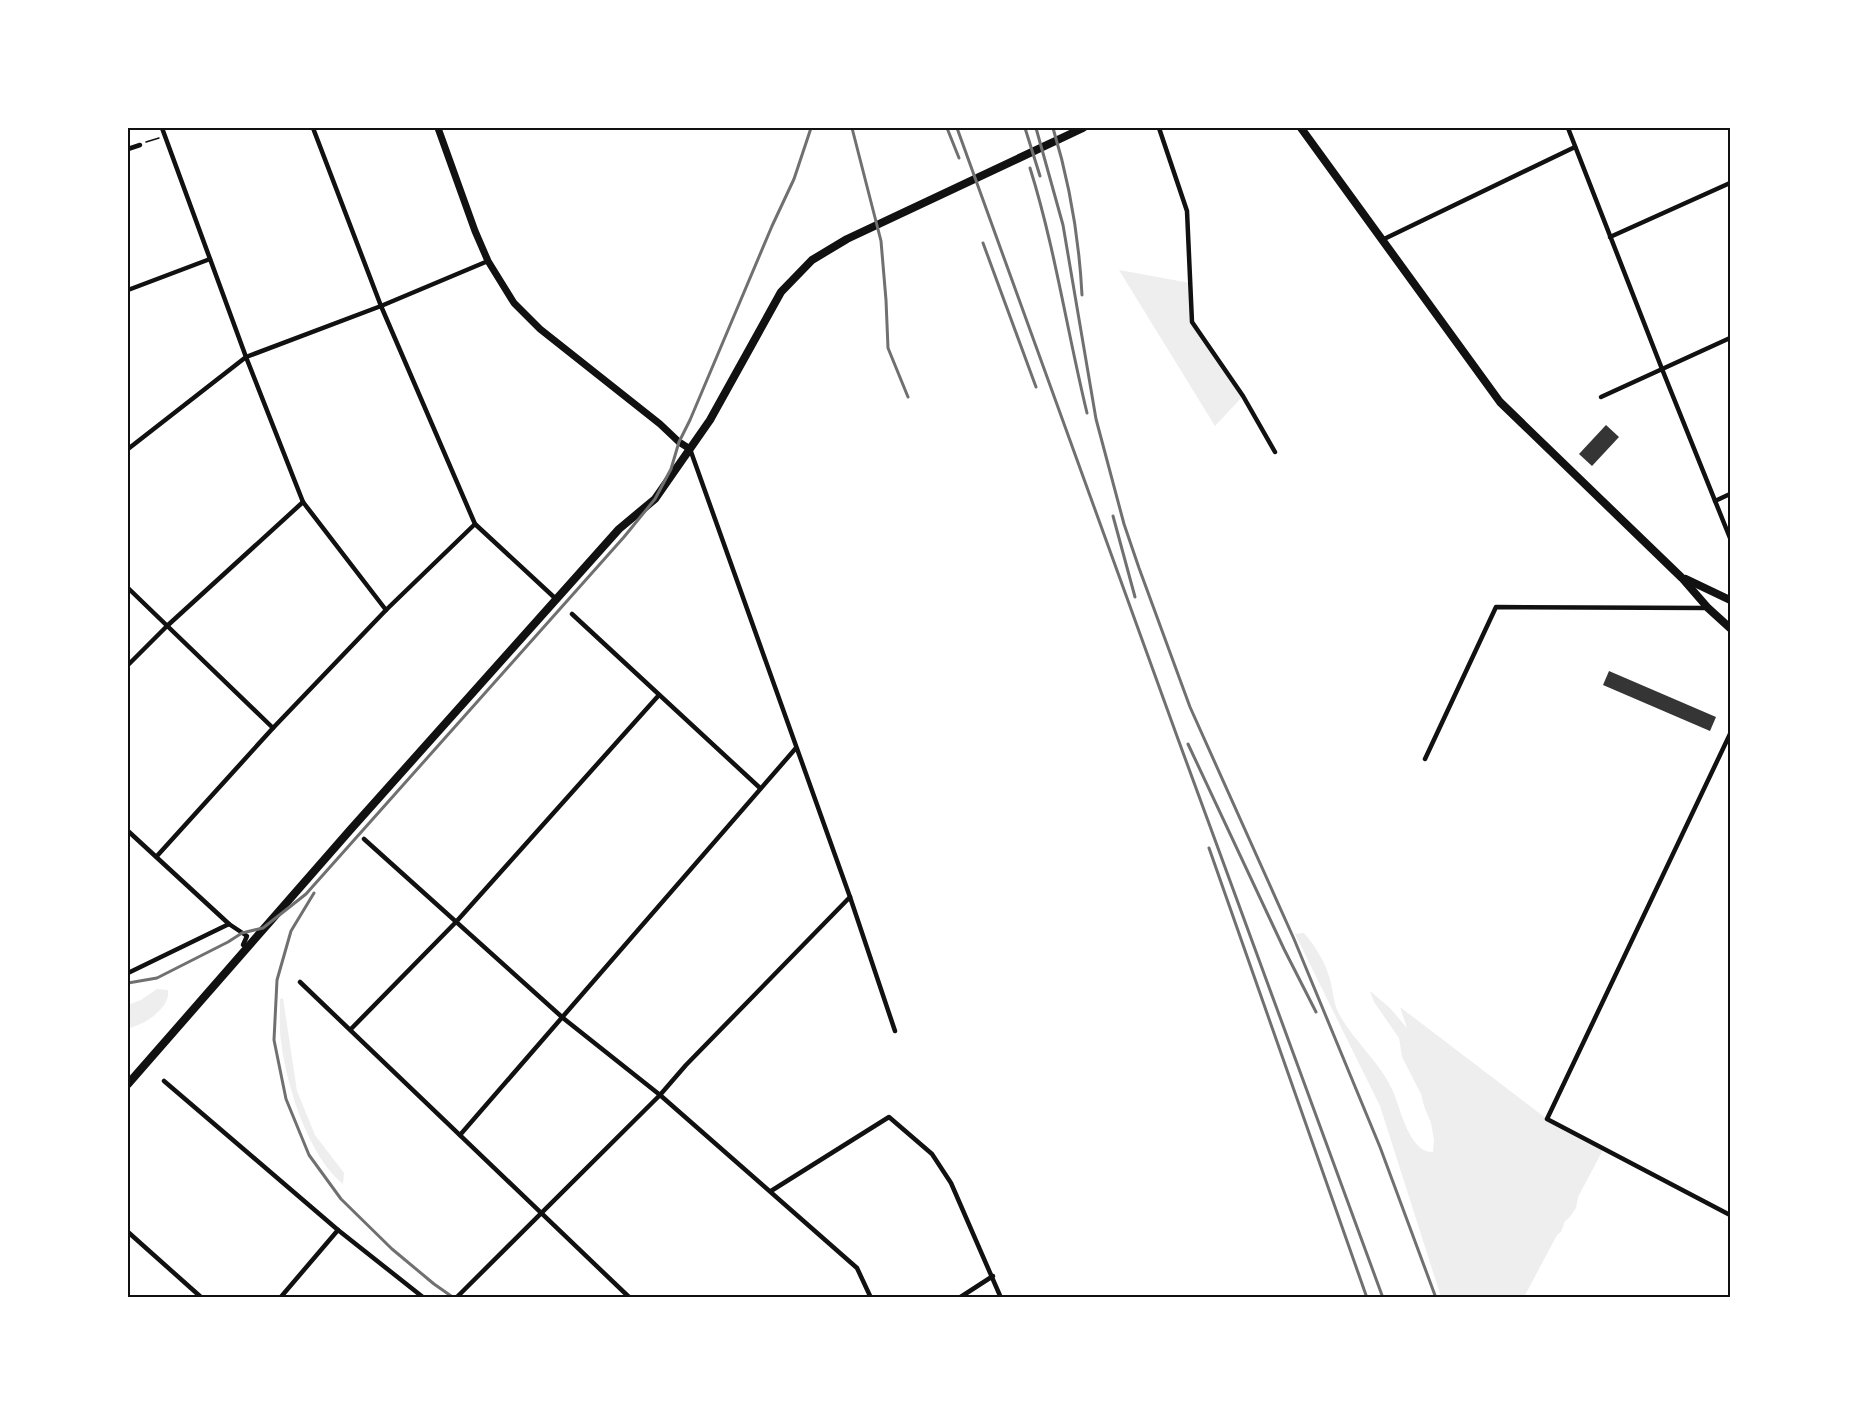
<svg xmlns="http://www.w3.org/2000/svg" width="1858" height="1425" font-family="Helvetica,sans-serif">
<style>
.green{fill:#eee}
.building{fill:#353535}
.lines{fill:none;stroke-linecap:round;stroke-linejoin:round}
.path{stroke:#111;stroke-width:1.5}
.minor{stroke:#111;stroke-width:4.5}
.secondary{stroke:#111;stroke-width:7}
.primary{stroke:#111;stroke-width:8}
.rail{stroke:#707070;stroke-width:3}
.neatline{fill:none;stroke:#111;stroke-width:2}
</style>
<rect width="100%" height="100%" fill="#fff"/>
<g class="green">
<path d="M 1119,270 L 1190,283 L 1192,322 L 1243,396 L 1215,426 Z"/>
<path d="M 1304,933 C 1315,946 1324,960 1329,976 C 1333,988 1333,1001 1338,1012 C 1352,1039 1377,1059 1391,1087 C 1400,1104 1408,1153 1433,1152 L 1434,1140 L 1431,1123 L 1424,1106 L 1421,1094 L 1402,1057 L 1399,1038 L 1374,1002 L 1370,991 L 1390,1008 L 1407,1028 L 1400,1007 L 1547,1119 L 1604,1148 L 1578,1197 L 1576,1208 L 1569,1218 L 1565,1221 L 1561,1232 L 1557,1235 L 1524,1297 L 1514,1296 L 1513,1298 L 1441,1297 L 1380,1106 L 1295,934 Z"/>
<path d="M 157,989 L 168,990 C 171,1008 143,1026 128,1028 L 128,1005 L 141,1000 Z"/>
<path d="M 283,998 L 297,1091 L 315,1135 L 344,1173 L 343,1184 C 308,1156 286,1084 281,1041 C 279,1027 280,1012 280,999 Z"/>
</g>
<g class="building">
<path d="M 1606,425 L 1619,437 L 1592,466 L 1579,454 Z"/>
<path d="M 1609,671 L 1716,717 L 1710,731 L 1603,685 Z"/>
</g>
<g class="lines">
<path class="path" d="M 146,142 L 159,138"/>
<g class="minor">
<path d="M 162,128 L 246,357 L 303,502 L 386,610"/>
<path d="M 313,128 L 381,306 L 475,524 L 556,599"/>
<path d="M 1159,128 L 1187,211 L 1192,322 L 1243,396 L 1275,452"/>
<path d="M 1568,128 L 1662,369 L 1730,538"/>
<path d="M 128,149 L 140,145"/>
<path d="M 1610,237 L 1730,183"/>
<path d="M 1382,240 L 1575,147"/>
<path d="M 128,290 L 210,259"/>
<path d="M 1601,397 L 1730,338"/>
<path d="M 128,449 L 246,357 L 381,306 L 488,261"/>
<path d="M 690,449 L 850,897 L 895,1031"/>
<path d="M 1715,501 L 1730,494"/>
<path d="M 128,588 L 273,728"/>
<path d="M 572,614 L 760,788"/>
<path d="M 128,665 L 167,626 L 303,502"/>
<path d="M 1730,734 L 1547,1119 L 1730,1215"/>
<path d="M 1425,759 L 1496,607 L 1708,608"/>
<path d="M 128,831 L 229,924"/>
<path d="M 364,839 L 563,1018 L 660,1095 L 857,1268 L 871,1298"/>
<path d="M 157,856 L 273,728 L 386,610 L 475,524"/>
<path d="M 128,973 L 229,924 L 247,936 L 243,945"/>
<path d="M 300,982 L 630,1298"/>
<path d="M 351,1029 L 456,922 L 659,695"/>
<path d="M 164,1081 L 338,1230 L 424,1298"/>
<path d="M 460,1135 L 796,748"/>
<path d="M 771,1191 L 889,1117 L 932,1154 L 951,1183 L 1001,1298"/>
<path d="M 128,1232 L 202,1298"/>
<path d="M 280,1298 L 338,1230"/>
<path d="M 456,1298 L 660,1095 L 686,1065 L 850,897"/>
<path d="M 959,1298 L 993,1276"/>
</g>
<path class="secondary" d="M 438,128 L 475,231 L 488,261 L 514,303 L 540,329 L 660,424 L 679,442 L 690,449"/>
<g class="primary">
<path d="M 1301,128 L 1500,402 L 1682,578 L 1708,608 L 1730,628"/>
<path d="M 1686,579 L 1730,600"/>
<path d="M 128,1084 L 351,829 L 619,529 L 655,499 L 710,420 L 781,292 L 812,260 L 847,239 L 1083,128"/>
</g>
<g class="rail">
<path d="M 852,128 L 881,241 L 886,300 L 888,348 L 908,397"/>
<path d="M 947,128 L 959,158"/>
<path d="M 957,128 L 1178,739 L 1383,1298"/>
<path d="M 1025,128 L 1040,176"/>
<path d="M 1036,128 L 1063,225 L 1096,419 L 1124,524 L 1139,568 L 1190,707 L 1294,939 L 1380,1147 L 1436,1298"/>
<path d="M 1053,128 C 1070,184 1079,237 1082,295"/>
<path d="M 1030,168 C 1055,248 1067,331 1087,413"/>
<path d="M 983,243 L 1036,387"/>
<path d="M 1113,516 L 1135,597"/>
<path d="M 1188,744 L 1284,949 L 1316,1012"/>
<path d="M 1209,848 L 1367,1298"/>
<path d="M 314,893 L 291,931 L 277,980 L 274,1040 L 286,1099 L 309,1155 L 341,1199 L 392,1249 L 434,1284 L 454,1298"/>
<path d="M 128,983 L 157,978 L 228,942 L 242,933 L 263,928 L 306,894 L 624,537 L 655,499 L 671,469 L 679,442 L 690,420 L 772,226 L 794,179 L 811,128"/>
</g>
</g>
<rect width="1858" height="1425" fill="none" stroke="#ffffff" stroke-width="258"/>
<rect x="129" y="129" width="1600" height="1167" class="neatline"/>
</svg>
